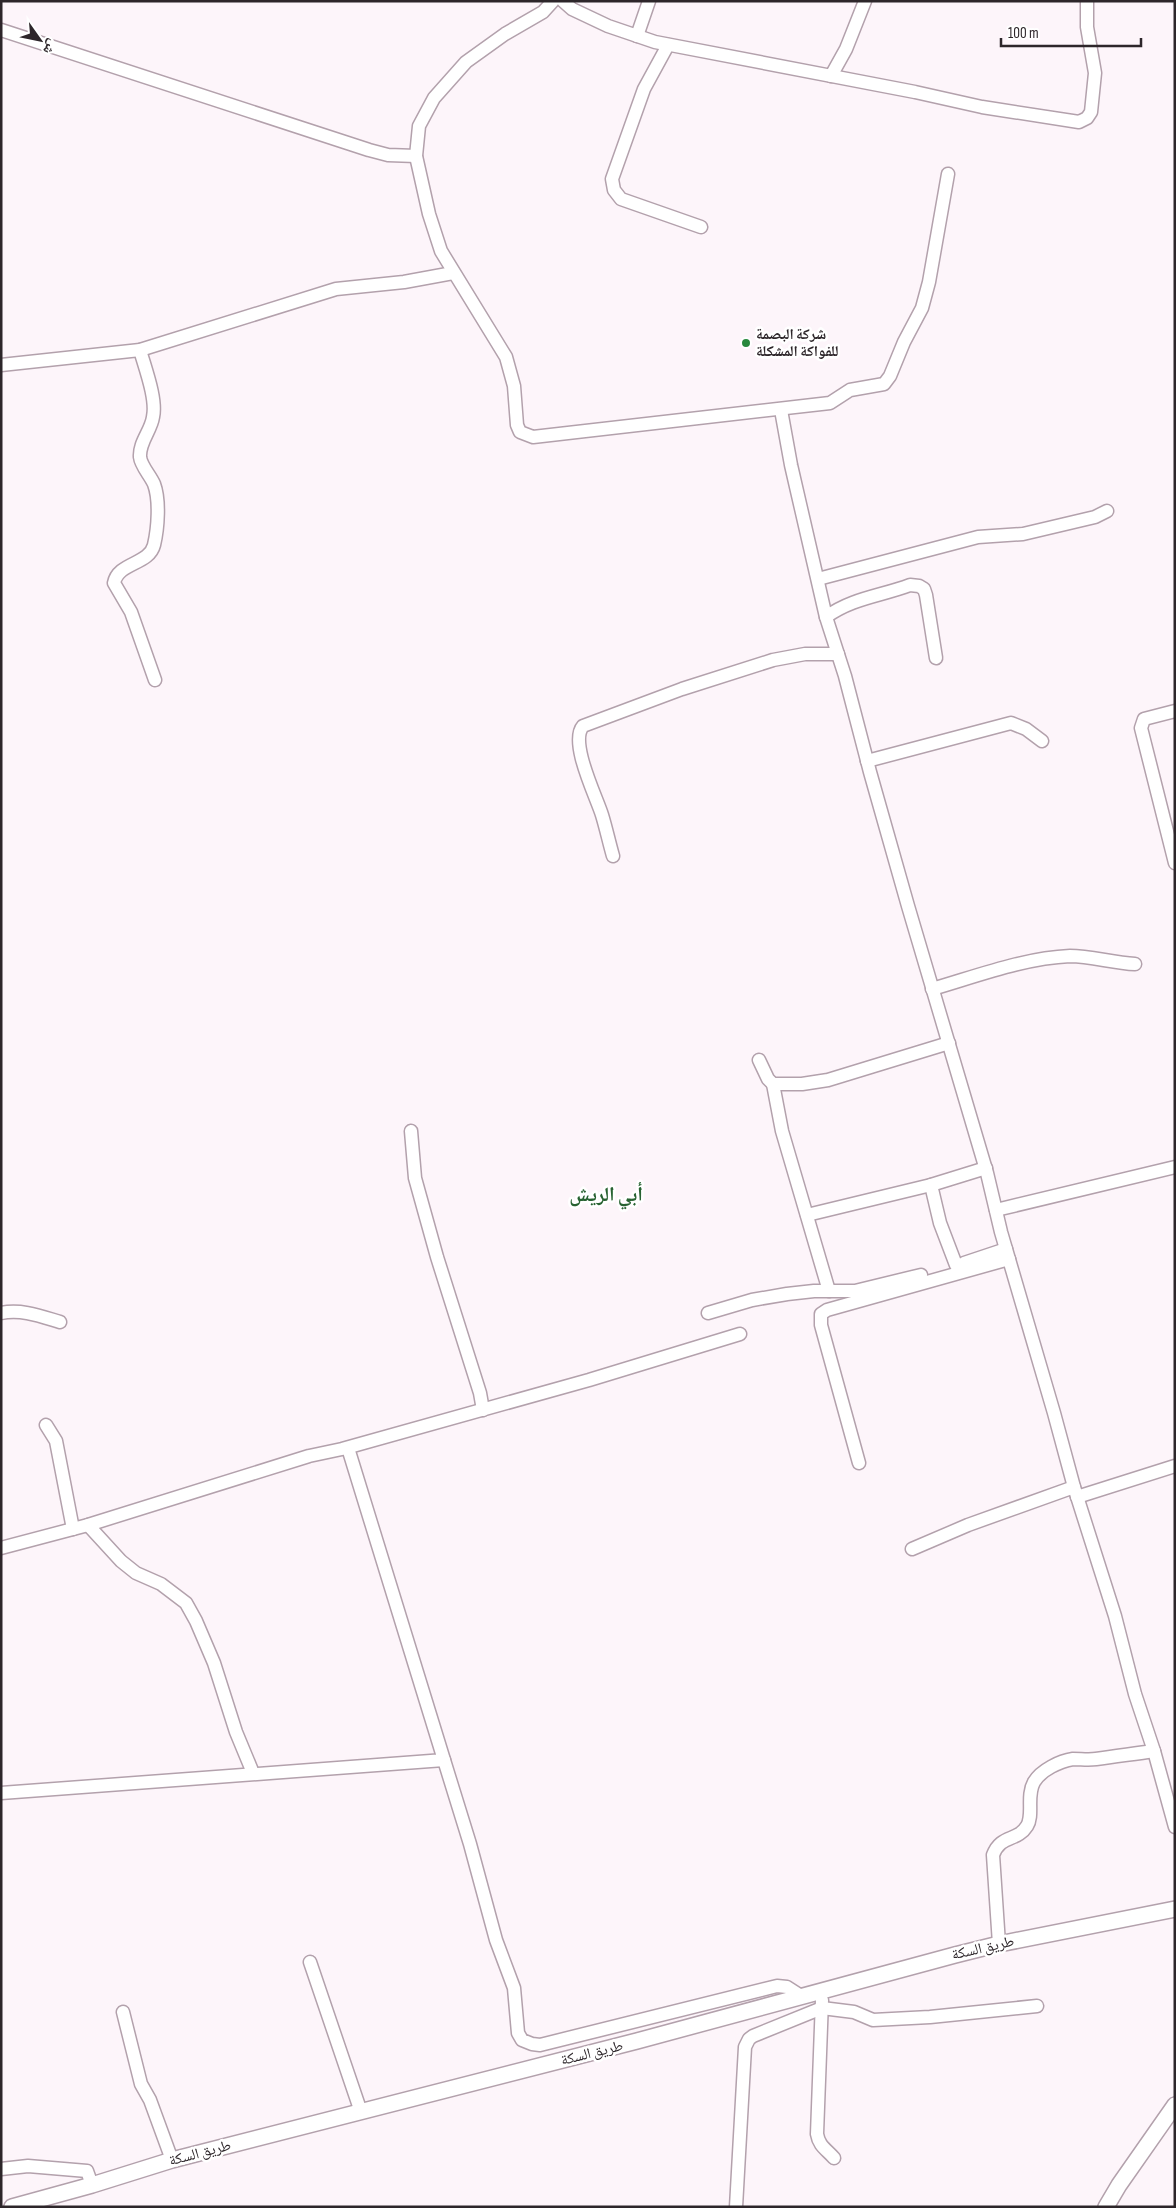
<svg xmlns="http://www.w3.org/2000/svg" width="1176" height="2208" font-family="'Sofia Sans Condensed','Noto Naskh Arabic',sans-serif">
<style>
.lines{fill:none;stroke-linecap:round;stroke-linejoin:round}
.minor-casing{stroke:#b3a1ac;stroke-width:15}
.major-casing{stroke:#b3a1ac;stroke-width:18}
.minor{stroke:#fff;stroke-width:12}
.major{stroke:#fff;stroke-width:15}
.poi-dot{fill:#28893d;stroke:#fff;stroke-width:2}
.labels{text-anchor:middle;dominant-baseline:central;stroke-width:5;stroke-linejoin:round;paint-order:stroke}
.poi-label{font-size:15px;font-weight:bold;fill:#2d262a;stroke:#fff;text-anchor:start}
.street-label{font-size:15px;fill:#2d262a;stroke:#fff}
.district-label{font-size:20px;font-weight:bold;fill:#276231;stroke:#fff}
</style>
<rect width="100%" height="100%" fill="#fdf5fa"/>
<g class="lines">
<defs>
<g id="minor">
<path d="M 553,1 L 543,12 L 505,34 L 466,62 L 434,98 L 419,126 L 416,156 L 429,214 L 441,251 L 506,357 L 514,386 L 517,425 L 520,432 L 533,437 L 830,403 L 850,390 L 884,384 L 890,376 L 904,342 L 922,308 L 929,282 L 948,174"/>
<path d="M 563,1 L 572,9 L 608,26 L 655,42 L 915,92 L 982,107 L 1079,122 L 1087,118 L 1091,112 L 1095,73 L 1087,27 L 1087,1"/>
<path d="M 1,30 L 369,150 L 388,155 L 416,156"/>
<path d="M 637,36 L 649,1"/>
<path d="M 668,45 L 644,89 L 612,179 L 614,190 L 621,199 L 701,227"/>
<path d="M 831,76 L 846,49 L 865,1"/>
<path d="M 140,350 C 145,368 157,399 153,417 C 151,431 139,442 140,457 C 141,466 150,475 154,484 C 160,500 158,528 154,545 C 149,565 118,562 114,583 L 131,612 L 155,680"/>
<path d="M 1,365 L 140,350 L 336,289 L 404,282 L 453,273"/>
<path d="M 781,410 L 791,465 L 826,617 L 845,676 L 870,772 L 908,906 L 987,1173 L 1001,1232 L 1054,1413 L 1074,1487 L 1115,1616 L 1135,1694 L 1154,1751 L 1175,1827"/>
<path d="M 818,579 L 978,537 L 1023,534 L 1095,517 L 1107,511"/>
<path d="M 826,617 C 852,598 881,596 910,585 L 919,586 L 924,589 L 926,595 L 936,658"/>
<path d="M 1175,711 L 1144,719 L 1141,728 L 1175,863"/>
<path d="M 867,761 L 1011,723 L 1026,729 L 1042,741"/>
<path d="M 613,856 C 609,842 606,828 602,815 C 596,796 569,742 583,726 L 682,689 L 773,660 L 805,654 L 838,654"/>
<path d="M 932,989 C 977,976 1024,958 1070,956 C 1091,956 1113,963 1135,964"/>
<path d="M 759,1060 L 768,1079 L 773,1084 L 802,1084 L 828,1080 L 949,1043"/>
<path d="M 773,1084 L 782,1131 L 829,1291"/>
<path d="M 411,1131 L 415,1178 L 437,1257 L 480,1393 L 483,1410"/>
<path d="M 996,1210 L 1175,1167"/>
<path d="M 807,1215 L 931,1185"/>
<path d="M 964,1263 L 1006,1249"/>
<path d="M 956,1265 L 940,1223 L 931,1185 L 986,1168"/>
<path d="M 1,1313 C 22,1309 40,1316 60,1322"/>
<path d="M 708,1313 L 752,1300 L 787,1294 L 814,1291 L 855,1291 L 921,1275"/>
<path d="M 46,1425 L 56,1441 L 73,1529"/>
<path d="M 859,1463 L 821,1325 L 821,1314 L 827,1310 L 1009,1259"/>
<path d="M 1077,1497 L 1175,1466"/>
<path d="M 88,1525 L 121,1561 L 136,1573 L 161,1584 L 186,1603 L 196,1621 L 214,1663 L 236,1732 L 253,1773"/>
<path d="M 1,1548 L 88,1525 L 309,1456 L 342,1449 L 589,1380 L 740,1334"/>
<path d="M 912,1549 L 968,1525 L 1074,1487"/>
<path d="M 444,1760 L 470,1844 L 496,1940 L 514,1988 L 518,2033 L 522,2040 L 532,2044 L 540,2045 L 777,1986 L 787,1987 L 801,1996"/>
<path d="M 1,1793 L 444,1760 L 348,1448"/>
<path d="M 999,1944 L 993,1855 C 1001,1834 1017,1842 1027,1826 C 1034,1815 1026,1796 1034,1782 C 1041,1770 1060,1761 1073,1759 C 1081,1759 1089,1760 1096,1759 C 1115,1756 1134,1754 1154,1751"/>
<path d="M 310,1962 L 361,2112"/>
<path d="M 822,2000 L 817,2134 C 819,2146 826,2149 834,2158"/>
<path d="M 123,2012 L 141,2084 L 150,2100 L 172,2160"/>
<path d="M 1,2169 L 28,2166 L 87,2171 L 92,2185"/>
<path d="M 736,2207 L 745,2047 L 749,2039 L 753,2036 L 822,2008 L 854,2012 L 873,2020 L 930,2017 L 1037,2006"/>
</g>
<g id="major">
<path d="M 12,2207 L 92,2185 L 172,2160 L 637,2041 L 955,1955 L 999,1944 L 1175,1909"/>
<path d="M 1106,2207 L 1119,2185 L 1175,2105"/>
</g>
</defs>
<use href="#minor" class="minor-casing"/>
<use href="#major" class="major-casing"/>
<use href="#minor" class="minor"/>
<use href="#major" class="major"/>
</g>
<circle class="poi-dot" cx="746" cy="343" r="5"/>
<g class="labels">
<g class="poi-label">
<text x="756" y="334">شركة البصمة<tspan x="756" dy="17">للفواكة المشكلة</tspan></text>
</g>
<g class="street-label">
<text transform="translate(983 1948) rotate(-13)">طريق السكة</text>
<text transform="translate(592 2053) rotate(-14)">طريق السكة</text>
<text transform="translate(200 2153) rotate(-15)">طريق السكة</text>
</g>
<g class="district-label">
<text x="606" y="1195">أبي الريش</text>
</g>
</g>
<rect width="1176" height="2208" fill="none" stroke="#2d262a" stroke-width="5"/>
<g transform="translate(40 40) rotate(123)" stroke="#ffffff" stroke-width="4" paint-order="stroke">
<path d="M0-4L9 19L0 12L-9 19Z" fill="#2d262a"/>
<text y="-8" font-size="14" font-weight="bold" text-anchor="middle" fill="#2d262a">ش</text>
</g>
<path d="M1001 38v8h140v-8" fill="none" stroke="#2d262a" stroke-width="2.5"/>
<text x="1008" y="38" font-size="15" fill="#2d262a" stroke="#ffffff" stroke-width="4" paint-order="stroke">100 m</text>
</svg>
